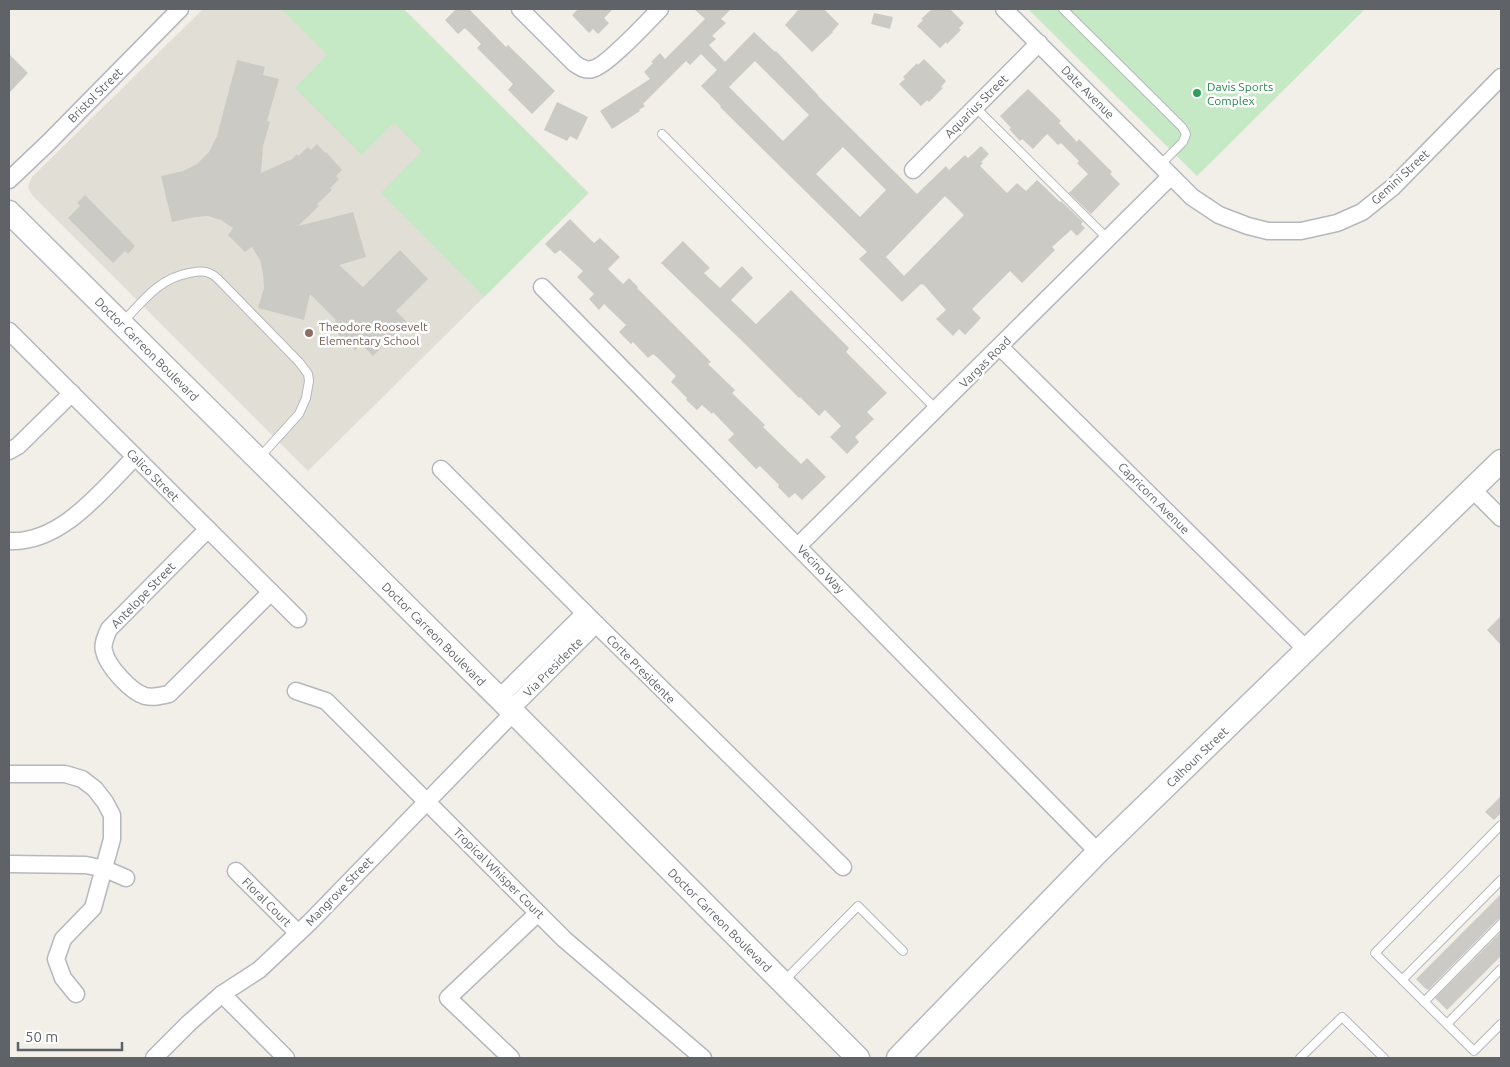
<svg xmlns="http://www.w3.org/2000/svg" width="1510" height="1067" font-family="Ubuntu,sans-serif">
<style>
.education{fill:#e1ded6}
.green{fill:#c5e8c5}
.building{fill:#cccac5;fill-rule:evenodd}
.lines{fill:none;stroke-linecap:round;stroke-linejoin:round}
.lane-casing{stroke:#b5b8bc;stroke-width:10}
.street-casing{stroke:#b5b8bc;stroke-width:19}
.secondary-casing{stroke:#b6babf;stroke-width:25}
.lane{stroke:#fff;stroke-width:8}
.street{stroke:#fff;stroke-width:16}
.secondary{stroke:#fff;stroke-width:22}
.leisure-dot{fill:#2e9e5b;stroke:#fff;stroke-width:2}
.education-dot{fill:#8d6e63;stroke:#fff;stroke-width:2}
.labels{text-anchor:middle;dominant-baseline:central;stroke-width:5;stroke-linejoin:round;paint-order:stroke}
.leisure-label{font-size:12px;fill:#27864d;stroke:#fff;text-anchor:start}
.street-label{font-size:12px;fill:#5f6368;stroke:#fff}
.education-label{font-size:12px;fill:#785e54;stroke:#fff;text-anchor:start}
</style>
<rect width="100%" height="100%" fill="#f1efe8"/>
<path class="education" d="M 203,9 L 404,9 L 589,193 L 308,471 L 32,195 L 29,190 L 28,186 L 32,177 Z"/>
<g class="green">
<path d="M 281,9 L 403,9 L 588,193 L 484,297 L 381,193 L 422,151 L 394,123 L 362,155 L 295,88 L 327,55 Z"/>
<path d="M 1028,9 L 1365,9 L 1197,176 Z"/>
</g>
<g class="building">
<path d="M 456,9 L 469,9 L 506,47 L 508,45 L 555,91 L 532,114 L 508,90 L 513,84 L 477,48 L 481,44 L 465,28 L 458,34 L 445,20 Z"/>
<path d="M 578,9 L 613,9 L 604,18 L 609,23 L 598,34 L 593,29 L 589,33 L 572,15 Z"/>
<path d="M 694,9 L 731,9 L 721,19 L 726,23 L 712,36 L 716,39 L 709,45 L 725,62 L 754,32 L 775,52 L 776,51 L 818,95 L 818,96 L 917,194 L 946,166 L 949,170 L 965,155 L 968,158 L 981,146 L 989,154 L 981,162 L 983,163 L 980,166 L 1007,193 L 1017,183 L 1026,191 L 1037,180 L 1060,202 L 1061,201 L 1083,222 L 1081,224 L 1085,228 L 1077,236 L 1071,230 L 1052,247 L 1055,250 L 1022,283 L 1010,271 L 972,309 L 981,318 L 965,335 L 959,329 L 953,336 L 936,319 L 946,310 L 924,285 L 921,284 L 902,302 L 859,259 L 867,252 L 720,107 L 721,106 L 701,86 L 717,70 L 701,54 L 690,65 L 686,61 L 643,104 L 645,106 L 639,110 L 640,111 L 612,129 L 600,111 L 650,79 L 644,72 L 653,63 L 651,62 L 660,53 L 665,59 L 705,19 ZM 755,61 L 809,115 L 783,141 L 729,87 ZM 843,147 L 886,190 L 860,217 L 816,174 ZM 945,196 L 964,215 L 904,276 L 886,257 Z"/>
<path d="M 799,9 L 824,9 L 839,24 L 832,32 L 833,32 L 812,52 L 785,25 Z"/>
<path d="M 932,9 L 950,9 L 964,23 L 959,28 L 961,30 L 947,44 L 946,42 L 940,48 L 917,26 L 923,20 L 921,19 Z"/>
<path d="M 874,13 L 893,17 L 890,29 L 871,24 Z"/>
<path d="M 9,54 L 28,73 L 9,93 Z"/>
<path d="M 924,59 L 946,81 L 941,87 L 943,88 L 929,102 L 927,100 L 921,106 L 899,84 L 905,79 L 903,77 L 917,63 L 918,65 Z"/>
<path d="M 237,60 L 265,67 L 263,75 L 279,79 L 267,121 L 270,122 L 263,146 L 261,173 L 292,159 L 297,154 L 298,156 L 308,147 L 311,150 L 317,144 L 325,153 L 326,152 L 342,170 L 336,176 L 339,179 L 330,188 L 332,190 L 317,204 L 319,206 L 298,226 L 353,212 L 366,257 L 339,265 L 363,287 L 400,250 L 428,279 L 396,311 L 407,322 L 373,356 L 361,344 L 355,350 L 330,327 L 336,320 L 310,294 L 304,320 L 258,308 L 264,288 L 263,273 L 260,260 L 252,247 L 245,252 L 228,235 L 233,228 L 221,220 L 208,216 L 196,217 L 172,222 L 161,176 L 183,171 L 197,164 L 209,152 L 217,136 Z"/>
<path d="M 1028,89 L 1061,121 L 1059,123 L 1077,142 L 1079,139 L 1112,172 L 1110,174 L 1120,184 L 1091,214 L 1069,193 L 1088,174 L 1077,163 L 1079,161 L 1061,143 L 1058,145 L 1047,134 L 1033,149 L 1022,139 L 1020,141 L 1009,129 L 1011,128 L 1000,116 Z"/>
<path d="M 557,102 L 588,117 L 577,140 L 570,136 L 567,141 L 544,130 Z"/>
<path d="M 85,195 L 135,246 L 128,254 L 125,251 L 113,263 L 68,218 L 80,206 L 77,203 Z"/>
<path d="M 570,219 L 594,243 L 600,238 L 620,257 L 608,269 L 623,284 L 629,278 L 638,287 L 637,288 L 711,362 L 708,364 L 735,390 L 732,393 L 765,425 L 763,427 L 801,464 L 807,458 L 826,477 L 802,500 L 795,493 L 789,498 L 778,487 L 779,485 L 760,466 L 756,469 L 728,440 L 734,434 L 713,412 L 712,414 L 702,405 L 697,410 L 686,400 L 687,398 L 671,382 L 676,376 L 658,358 L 653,354 L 648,358 L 633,342 L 631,344 L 619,332 L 626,325 L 604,304 L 599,310 L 589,299 L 594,294 L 577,277 L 583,271 L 560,250 L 555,254 L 545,244 Z"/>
<path d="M 683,241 L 710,268 L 704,273 L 720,288 L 742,266 L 753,278 L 731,300 L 756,324 L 791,290 L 849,348 L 846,352 L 887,393 L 867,412 L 874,419 L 855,437 L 859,442 L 847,454 L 830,437 L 841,426 L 825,410 L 819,416 L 800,397 L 799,398 L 741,340 L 661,263 Z"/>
<path d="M 1501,616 L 1501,645 L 1487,630 Z"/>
<path d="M 1501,796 L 1501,813 L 1494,820 L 1485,812 Z"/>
<path d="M 1501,894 L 1501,918 L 1497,920 L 1428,990 L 1425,988 L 1416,979 Z"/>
<path d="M 1501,932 L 1501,956 L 1447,1010 L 1435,998 Z"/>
</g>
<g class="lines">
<defs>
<g id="lane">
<path d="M 1063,9 L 1182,127 L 1186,134 L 1183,142 L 1160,165"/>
<path d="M 975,107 L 1108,239"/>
<path d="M 662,134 L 937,410"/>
<path d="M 122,323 C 143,301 158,279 189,273 C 195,272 203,270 209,273 C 212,274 216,277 218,279 L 299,362 L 308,374 L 309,381 L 306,398 L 299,414 L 259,458"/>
<path d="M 1501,825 L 1375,953 L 1474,1051 L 1501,1024"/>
<path d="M 1402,980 L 1501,880"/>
<path d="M 784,981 L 858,906 L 903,951"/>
<path d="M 1424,1002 L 1501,924"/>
<path d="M 1447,1024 L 1501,969"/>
<path d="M 1300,1058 L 1342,1017 L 1384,1058"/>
</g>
<g id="street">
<path d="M 520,9 L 574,63 C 580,67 585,71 592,69 C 606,67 648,21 660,9"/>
<path d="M 1004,9 L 1192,197 L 1219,215 L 1248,226 L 1268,231 L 1301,231 L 1337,223 L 1362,212 L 1393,187 L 1501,77"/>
<path d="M 913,170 L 1039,43"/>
<path d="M 9,180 L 48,143 L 180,9"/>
<path d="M 542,287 L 1098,852"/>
<path d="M 9,331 L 298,619"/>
<path d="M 1000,347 L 1307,650"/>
<path d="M 9,451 L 18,446 L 72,393"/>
<path d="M 441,469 L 596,624 L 843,867"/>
<path d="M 1473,490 L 1501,518"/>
<path d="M 208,529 L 109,629 C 106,636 102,644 104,651 C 107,666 131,692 145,696 C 154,698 161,696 169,694 L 271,592"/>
<path d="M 9,541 C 61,544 102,490 135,457"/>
<path d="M 798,546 L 1171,176"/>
<path d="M 296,691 L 326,701 L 564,939 L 703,1058"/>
<path d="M 499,698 L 585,613"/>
<path d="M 510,710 L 596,624"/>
<path d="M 9,774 L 65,774 L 82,779 L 95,789 L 105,802 L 112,815 L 112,839 L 93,908 L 63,939 L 56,959 L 63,978 L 76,994"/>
<path d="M 9,864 L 86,865 L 105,869 L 126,878"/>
<path d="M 236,871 L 298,933"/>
<path d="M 222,994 L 286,1058"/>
<path d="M 154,1058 L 189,1023 L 222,994 L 259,970 L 310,922 L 513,713"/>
<path d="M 511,1058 L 448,998 L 538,913"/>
</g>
<g id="secondary">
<path d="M 9,212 L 499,698 L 858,1058"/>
<path d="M 898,1058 L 1098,852 L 1501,461"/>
</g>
</defs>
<use href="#lane" class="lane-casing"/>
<use href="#street" class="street-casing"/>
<use href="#secondary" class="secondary-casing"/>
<use href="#lane" class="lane"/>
<use href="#street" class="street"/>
<use href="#secondary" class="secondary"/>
</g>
<circle class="leisure-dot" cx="1197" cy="93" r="5"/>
<circle class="education-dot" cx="309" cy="333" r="5"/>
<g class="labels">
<g class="leisure-label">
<text x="1207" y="86">Davis Sports<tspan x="1207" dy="14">Complex</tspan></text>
</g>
<g class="street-label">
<text transform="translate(1088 92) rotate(45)">Date Avenue</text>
<text transform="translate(95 95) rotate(-45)">Bristol Street</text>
<text transform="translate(976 106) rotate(-45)">Aquarius Street</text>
<text transform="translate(1400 177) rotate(-43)">Gemini Street</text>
<text transform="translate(147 349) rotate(45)">Doctor Carreon Boulevard</text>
<text transform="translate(985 362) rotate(-45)">Vargas Road</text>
<text transform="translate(153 475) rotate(45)">Calico Street</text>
<text transform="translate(1154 498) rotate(45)">Capricorn Avenue</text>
<text transform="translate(821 569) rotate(46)">Vecino Way</text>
<text transform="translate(143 595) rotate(-46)">Antelope Street</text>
<text transform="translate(434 634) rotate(45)">Doctor Carreon Boulevard</text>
<text transform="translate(553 667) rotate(-45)">Via Presidente</text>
<text transform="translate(641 669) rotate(45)">Corte Presidente</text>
<text transform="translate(1197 757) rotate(-44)">Calhoun Street</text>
<text transform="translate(499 873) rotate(45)">Tropical Whisper Court</text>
<text transform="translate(339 891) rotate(-46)">Mangrove Street</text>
<text transform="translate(267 902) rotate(45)">Floral Court</text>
<text transform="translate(720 920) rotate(45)">Doctor Carreon Boulevard</text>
</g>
<g class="education-label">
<text x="319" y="326">Theodore Roosevelt<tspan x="319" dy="14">Elementary School</tspan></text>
</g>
</g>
<rect width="1510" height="1067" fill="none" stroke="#5f6368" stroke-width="20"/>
<path d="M18 1042v8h104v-8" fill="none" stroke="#5f6368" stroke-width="2.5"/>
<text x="25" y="1042" font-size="15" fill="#5f6368" stroke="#ffffff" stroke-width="4" paint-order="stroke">50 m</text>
</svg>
